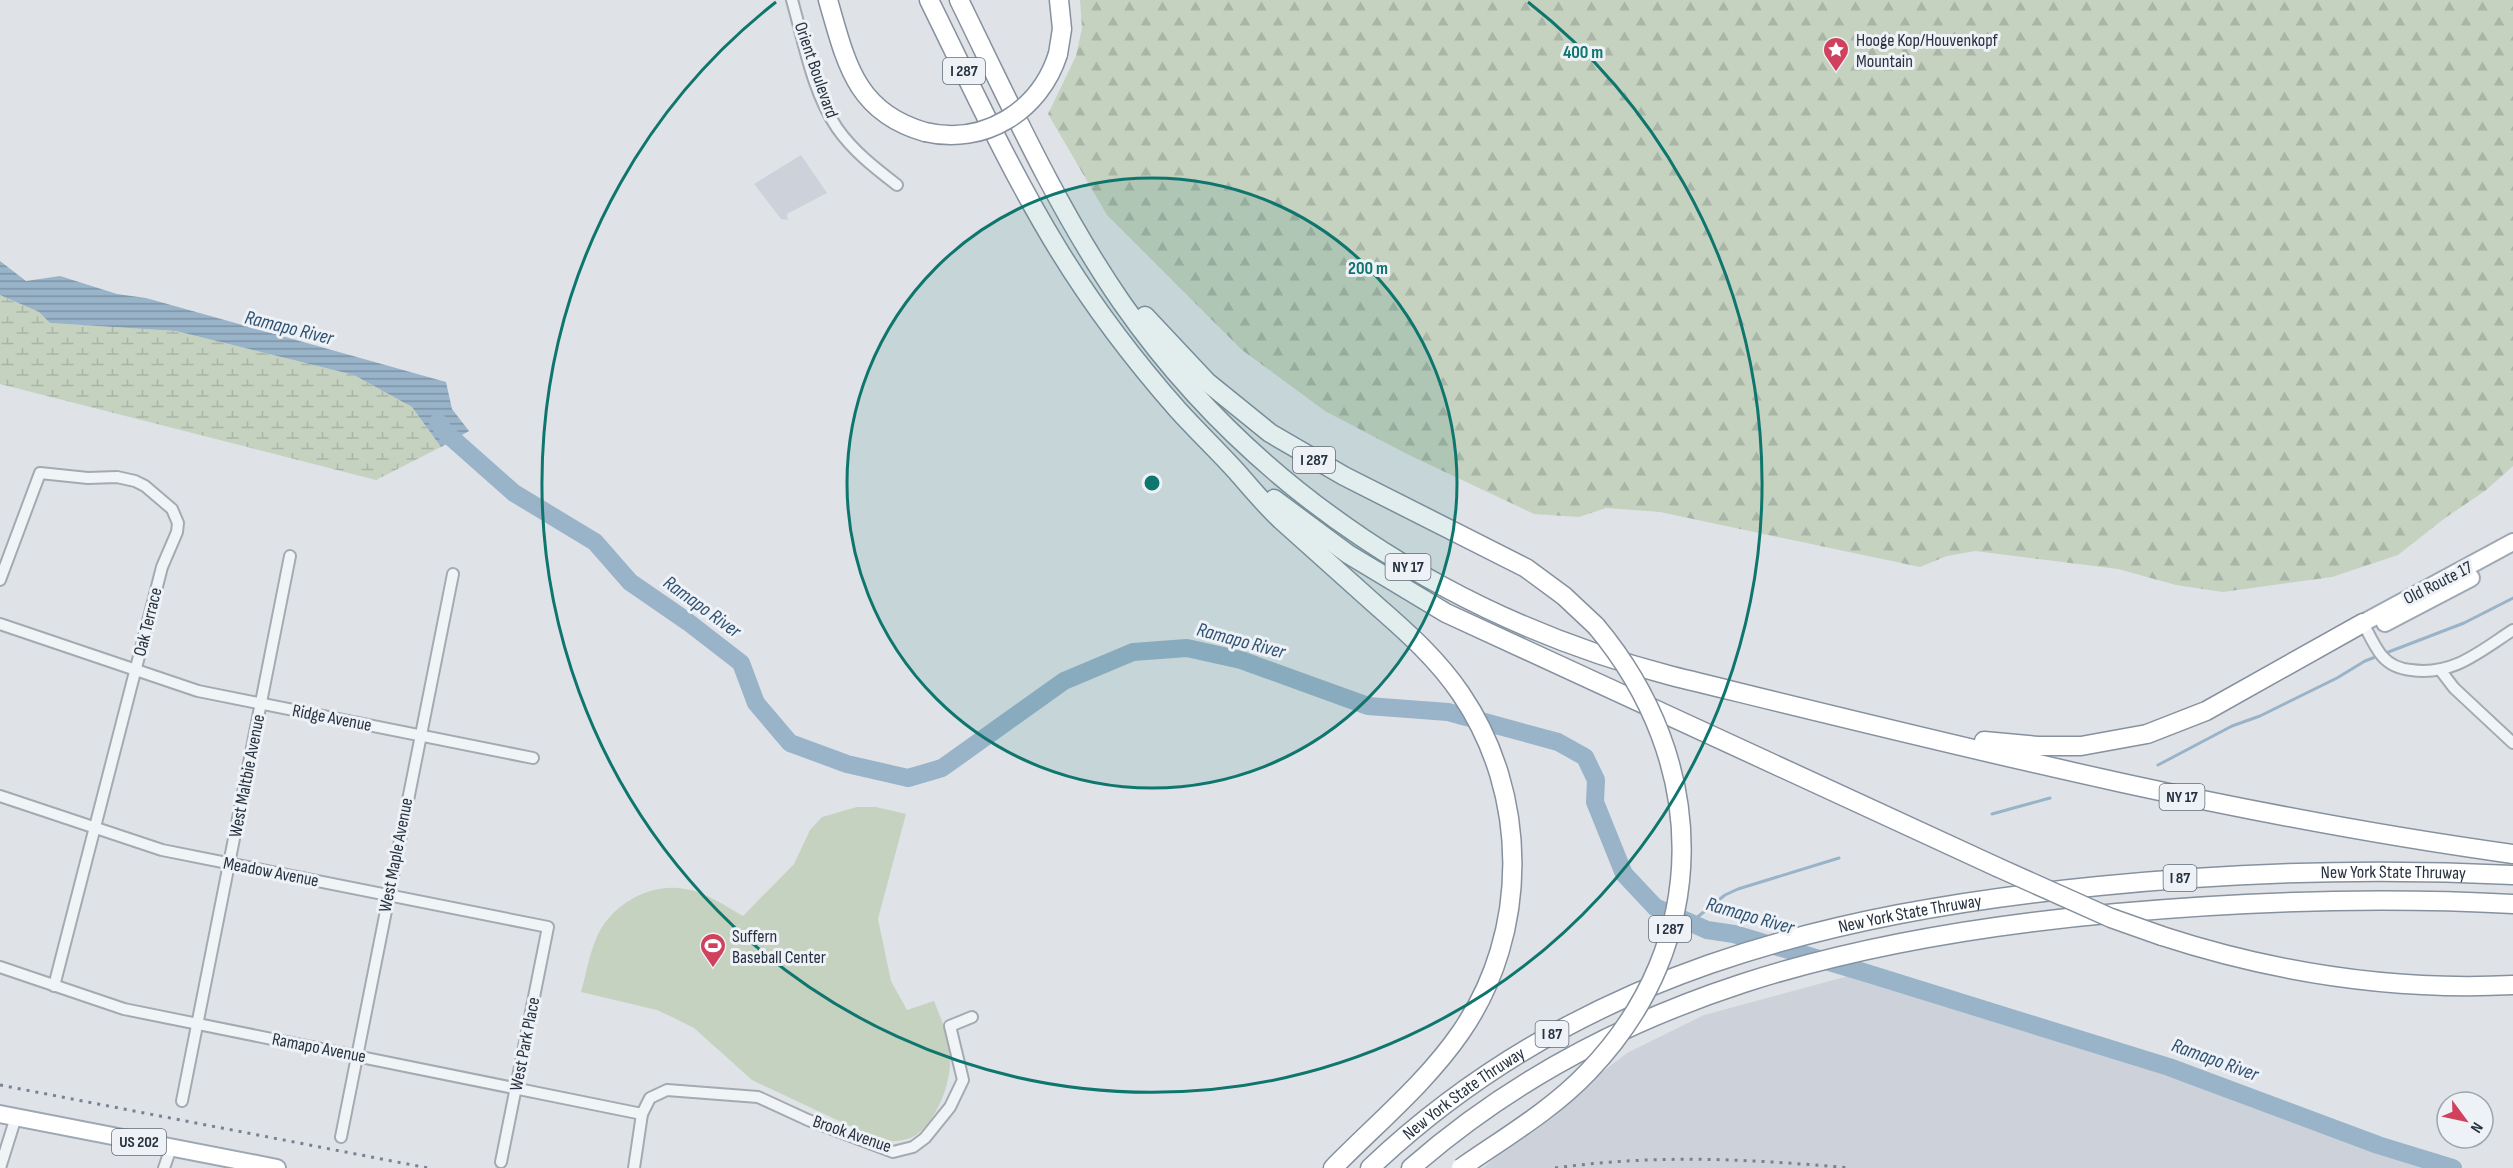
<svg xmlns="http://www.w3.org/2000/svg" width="2513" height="1168" font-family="'Sofia Sans Condensed',sans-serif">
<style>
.built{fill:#cdd2da}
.green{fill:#c5d2c0}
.forest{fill:url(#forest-firs)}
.wetland{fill:url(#wetland-marsh)}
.water{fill:url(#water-rules)}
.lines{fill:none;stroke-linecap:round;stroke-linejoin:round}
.stream{stroke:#99b3c9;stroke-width:3}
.river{stroke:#99b3c9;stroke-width:18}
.minor-casing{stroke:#a4aab2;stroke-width:14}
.primary-casing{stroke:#9ea8b4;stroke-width:20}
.motorway-casing{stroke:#86919f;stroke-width:21}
.minor{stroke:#f1f4f7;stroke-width:10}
.primary{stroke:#fff;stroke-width:16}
.motorway{stroke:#fff;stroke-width:18}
.rail{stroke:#788392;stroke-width:3;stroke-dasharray:3 6;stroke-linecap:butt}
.motorway-bridge-casing{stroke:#86919f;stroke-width:21;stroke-linecap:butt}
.motorway-bridge{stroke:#fff;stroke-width:18}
.ring{fill:none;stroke:#0f766e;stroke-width:3}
.labels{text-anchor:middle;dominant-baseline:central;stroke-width:6;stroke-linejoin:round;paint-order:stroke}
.shield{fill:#eef2f6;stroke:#636c77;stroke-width:1.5}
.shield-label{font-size:16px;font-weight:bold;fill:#273240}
.poi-label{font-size:18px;fill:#273240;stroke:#eef2f6;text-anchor:start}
.street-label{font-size:18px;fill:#273240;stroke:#eef2f6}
.water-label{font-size:20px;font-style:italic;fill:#315374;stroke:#eef2f6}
.centre{fill:#0f766e;stroke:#eef2f6;stroke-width:3}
.ring-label{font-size:18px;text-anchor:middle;font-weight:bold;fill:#0f766e;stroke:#eef2f6;stroke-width:6;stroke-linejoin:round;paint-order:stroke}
</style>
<defs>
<pattern id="forest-firs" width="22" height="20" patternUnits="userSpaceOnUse" patternTransform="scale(1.5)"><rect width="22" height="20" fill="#c5d2c0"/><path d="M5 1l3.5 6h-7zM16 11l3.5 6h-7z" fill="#a9b5a6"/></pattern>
<pattern id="wetland-marsh" width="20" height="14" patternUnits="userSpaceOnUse" patternTransform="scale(1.5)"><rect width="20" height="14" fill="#c5d2c0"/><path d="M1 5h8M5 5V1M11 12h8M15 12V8" fill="none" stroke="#a9b5a6"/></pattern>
<pattern id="water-rules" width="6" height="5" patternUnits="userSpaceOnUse" patternTransform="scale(1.5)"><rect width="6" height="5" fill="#99b3c9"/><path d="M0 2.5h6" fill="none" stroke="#7d92a5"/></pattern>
</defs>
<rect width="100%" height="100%" fill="#dfe3e8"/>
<g class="built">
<path d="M 801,155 L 827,193 L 787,214 L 788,220 L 781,219 L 754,184 Z"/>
<path d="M 1863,972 L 2169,1067 L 2378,1145 L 2453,1168 L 1483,1168 L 1522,1134 L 1627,1053 L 1704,1015 Z"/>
</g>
<path class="green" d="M 857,807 L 876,807 L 906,814 L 878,919 L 891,981 L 907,1010 L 934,1001 C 941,1019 949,1036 950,1055 C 952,1081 938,1119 916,1135 C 907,1141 895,1141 884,1142 L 752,1080 L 694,1028 L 672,1017 L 657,1010 L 581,992 C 586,975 589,955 596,939 C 609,906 649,882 685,889 C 706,892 725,906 743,916 L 794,864 L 810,830 L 822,817 Z"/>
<path class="forest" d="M 1080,0 L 2513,0 L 2513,466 L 2485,491 L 2445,518 L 2398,555 L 2332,577 L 2223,592 L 2176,585 L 2118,569 L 1975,551 L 1947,556 L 1920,567 L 1660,512 L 1606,508 L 1579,517 L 1534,514 L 1407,454 L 1325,411 L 1242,350 L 1107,215 L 1048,114 L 1076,56 L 1082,28 Z"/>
<path class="wetland" d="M 0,295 L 39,312 L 50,323 L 176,331 L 354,375 L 412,407 L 441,447 L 376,480 L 0,384 Z"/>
<path class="water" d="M 0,261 L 26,281 L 60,276 L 117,294 L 146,298 L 446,382 L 452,409 L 469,431 L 441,447 L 412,407 L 354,375 L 176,331 L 50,323 L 39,312 L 0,295 Z"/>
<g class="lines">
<g class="stream">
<path d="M 2158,765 L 2232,726 L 2260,716 L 2337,678 L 2365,661 L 2464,623 L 2513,598"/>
<path d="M 1992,814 L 2050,798"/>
<path d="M 1690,923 L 1725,895 L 1738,889 L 1839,858"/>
</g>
<path class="river" d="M 438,422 L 444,431 L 514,493 L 595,542 L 630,582 L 688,622 L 741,663 L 756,703 L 790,743 L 847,764 L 908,778 L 942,768 L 1064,681 L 1133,652 L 1187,648 L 1241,660 L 1368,706 L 1448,712 L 1558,742 L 1585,757 L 1596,780 L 1595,802 L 1624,874 L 1655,907 L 1707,930 L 1734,934 L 1863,972 L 2169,1067 L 2378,1145 L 2453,1168"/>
<defs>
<g id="minor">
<path d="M 792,0 C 804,42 812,91 837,128 C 853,151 875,168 897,185"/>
<path d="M 0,580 L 40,473 L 88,478 L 117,477 L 135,481 L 145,486 L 172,509 L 178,523 L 177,532 L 162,567 L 54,986"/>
<path d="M 2363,623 C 2369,634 2374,646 2382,656 C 2389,664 2400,669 2411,670 C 2453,676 2479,652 2513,630"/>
<path d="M 0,624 L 198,691 L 533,758"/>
<path d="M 2441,671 L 2454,688 L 2513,743"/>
<path d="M 0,796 L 162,850 L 548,927 L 501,1162"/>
<path d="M 0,967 L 124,1009 L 642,1114"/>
<path d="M 182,1101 L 290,556"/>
<path d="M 341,1137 L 453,574"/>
<path d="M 0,1168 L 16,1117"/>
<path d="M 164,1168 L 171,1148"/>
<path d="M 634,1168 L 642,1114 L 650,1098 L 667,1090 L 758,1097 L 808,1120 L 893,1152 L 913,1147 L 925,1138 L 950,1107 L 963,1080 L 950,1026 L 972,1017"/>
</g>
<g id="primary">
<path d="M 2363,623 L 2513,542"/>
<path d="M 2385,623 L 2471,578"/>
<path d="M 0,1114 L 277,1168"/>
</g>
<g id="motorway">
<path d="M 828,0 C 846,62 855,112 925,132"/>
<path d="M 929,0 C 970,83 1009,169 1058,249 C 1093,306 1133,359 1178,410 C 1197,431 1218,451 1237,472 C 1251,488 1265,505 1281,520 C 1313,549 1345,577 1377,606 C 1408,633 1438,660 1461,694 C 1529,794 1530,932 1461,1032 C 1426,1083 1376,1124 1333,1168"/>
<path d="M 959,0 C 1009,102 1057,209 1122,303 C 1253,491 1452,619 1672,676 C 1950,744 2229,815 2513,854"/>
<path d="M 1058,54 L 1062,29 L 1059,0"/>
<path d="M 1145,316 L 1207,382 L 1270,433 L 1344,476 L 1526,568 L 1564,596 L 1596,626"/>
<path d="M 1274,499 L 1348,554 L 1446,613 L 1997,867"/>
<path d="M 1984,741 L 2038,746 L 2081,746 L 2147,734 L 2206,711 L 2363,623"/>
<path d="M 2162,936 C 2276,973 2394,991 2513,985"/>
<path id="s1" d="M 1370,1168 C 1574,974 1827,913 2099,886 C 2237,872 2375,868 2513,875"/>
<path d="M 1411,1168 C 1610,993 1860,936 2117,913 C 2249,901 2381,897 2513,904"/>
</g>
</defs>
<use href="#minor" class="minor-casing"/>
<use href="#primary" class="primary-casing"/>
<use href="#motorway" class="motorway-casing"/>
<use href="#minor" class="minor"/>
<use href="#primary" class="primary"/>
<use href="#motorway" class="motorway"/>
<g class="rail">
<path d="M 0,1085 L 428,1168"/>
<path d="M 1555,1168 C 1657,1154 1749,1159 1851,1168"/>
</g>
<defs>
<g id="motorway-bridge">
<path d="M 925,132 C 984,146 1040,111 1058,54"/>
<path d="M 1997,867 L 2111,918 L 2162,936"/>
<path d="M 1461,1168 C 1504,1138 1552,1110 1588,1072 C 1713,942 1710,762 1596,626"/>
</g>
</defs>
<use href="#motorway-bridge" class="motorway-bridge-casing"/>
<use href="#motorway-bridge" class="motorway-bridge"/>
</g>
<circle cx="1152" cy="483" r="305" fill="#0f766e" fill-opacity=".12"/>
<g class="ring">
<circle cx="1152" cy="483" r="305"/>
<path d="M1528 2A610 610 0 1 1 776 2"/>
</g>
<defs>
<symbol id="sight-pin" viewBox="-11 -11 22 30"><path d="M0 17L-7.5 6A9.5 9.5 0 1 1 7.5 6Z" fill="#d0415e" stroke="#eef2f6"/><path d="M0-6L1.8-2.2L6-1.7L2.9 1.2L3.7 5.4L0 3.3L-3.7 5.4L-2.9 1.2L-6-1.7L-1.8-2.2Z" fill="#fff"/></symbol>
<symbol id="stadium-pin" viewBox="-11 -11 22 30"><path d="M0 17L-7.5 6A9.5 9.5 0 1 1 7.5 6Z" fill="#d0415e" stroke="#eef2f6"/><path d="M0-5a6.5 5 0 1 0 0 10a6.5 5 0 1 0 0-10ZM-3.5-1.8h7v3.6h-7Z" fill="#fff"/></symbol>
</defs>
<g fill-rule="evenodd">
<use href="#sight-pin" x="1821" y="35" width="30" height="40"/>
<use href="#stadium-pin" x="698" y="931" width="30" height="40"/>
</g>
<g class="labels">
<g class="shield">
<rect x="943" y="58" width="42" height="26" rx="4.5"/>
<rect x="1293" y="447" width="42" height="26" rx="4.5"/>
<rect x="1385.5" y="554" width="45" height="26" rx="4.5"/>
<rect x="2159.5" y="784" width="45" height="26" rx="4.5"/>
<rect x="2163.5" y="865" width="33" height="26" rx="4.5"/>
<rect x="1649" y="916" width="42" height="26" rx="4.5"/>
<rect x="1535.5" y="1021" width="33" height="26" rx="4.5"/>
<rect x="112" y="1129" width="54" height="26" rx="4.5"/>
</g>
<g class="shield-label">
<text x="964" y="71">I 287</text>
<text x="1314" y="460">I 287</text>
<text x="1408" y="567">NY 17</text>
<text x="2182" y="797">NY 17</text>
<text x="2180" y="878">I 87</text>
<text x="1670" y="929">I 287</text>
<text x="1552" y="1034">I 87</text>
<text x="139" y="1142">US 202</text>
</g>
<g class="poi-label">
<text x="1856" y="40">Hooge Kop/Houvenkopf<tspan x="1856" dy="21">Mountain</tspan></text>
<text x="732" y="936">Suffern<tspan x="732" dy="21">Baseball Center</tspan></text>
</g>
<g class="street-label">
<text transform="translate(816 70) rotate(71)">Orient Boulevard</text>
<text transform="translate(2438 583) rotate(-27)">Old Route 17</text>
<text transform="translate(148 622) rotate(-76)">Oak Terrace</text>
<text transform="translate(332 718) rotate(11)">Ridge Avenue</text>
<text transform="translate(247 776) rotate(-79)">West Maltbie Avenue</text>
<text transform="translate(396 855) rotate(-79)">West Maple Avenue</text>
<text transform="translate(271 872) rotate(11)">Meadow Avenue</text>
<text stroke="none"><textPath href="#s1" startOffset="1092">New York State Thruway</textPath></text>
<text stroke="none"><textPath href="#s1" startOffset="606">New York State Thruway</textPath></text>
<text transform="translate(525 1044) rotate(-79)">West Park Place</text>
<text transform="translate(319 1048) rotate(11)">Ramapo Avenue</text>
<text stroke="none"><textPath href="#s1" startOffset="120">New York State Thruway</textPath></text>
<text transform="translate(852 1134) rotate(19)">Brook Avenue</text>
</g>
<g class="water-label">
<text transform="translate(289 328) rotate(14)">Ramapo River</text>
<text transform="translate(702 607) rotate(36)">Ramapo River</text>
<text transform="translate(1241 641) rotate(15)">Ramapo River</text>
<text transform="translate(1750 916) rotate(16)">Ramapo River</text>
<text transform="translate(2215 1060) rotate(20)">Ramapo River</text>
</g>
</g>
<circle cx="1152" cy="483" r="9" class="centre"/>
<g class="ring-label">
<text x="1583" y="58">400 m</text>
<text x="1368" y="274">200 m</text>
</g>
<g transform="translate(2465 1120) rotate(123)"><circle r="28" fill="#eef2f6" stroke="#9ea5ad" stroke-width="1.5"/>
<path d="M0-4.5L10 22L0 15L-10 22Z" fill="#d0415e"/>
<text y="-9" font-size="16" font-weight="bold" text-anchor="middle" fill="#273240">N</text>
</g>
</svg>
